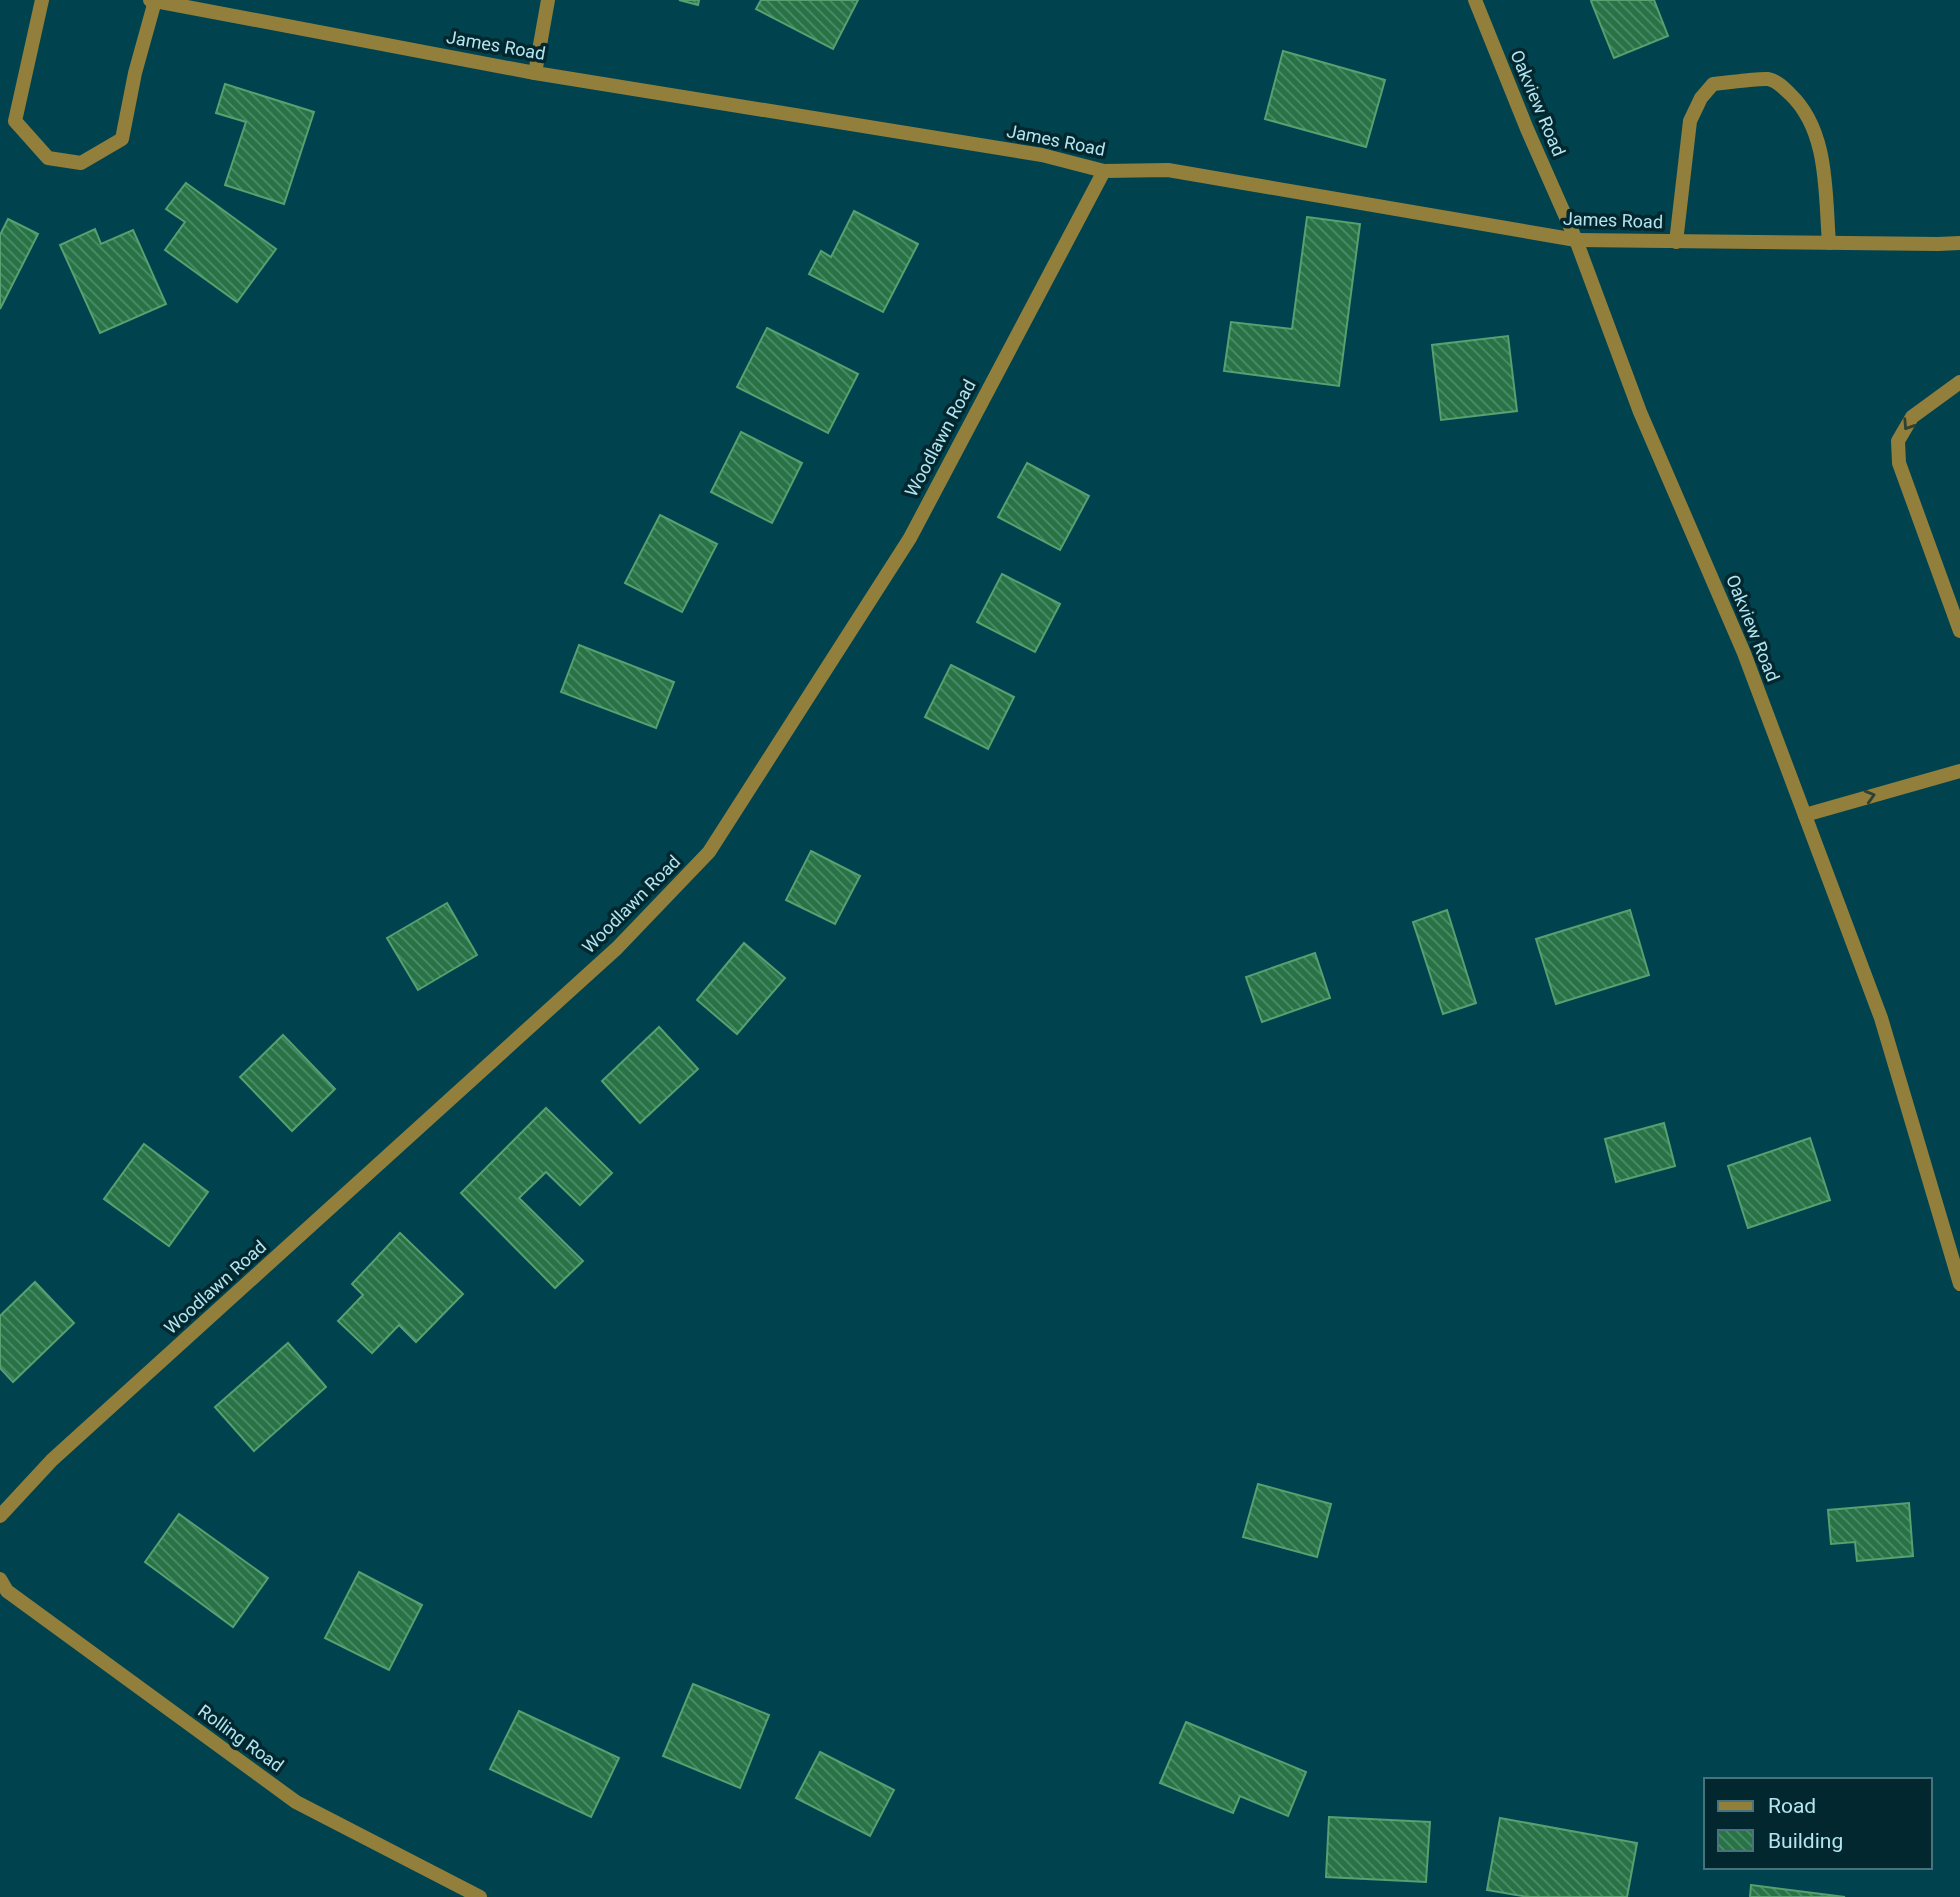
<svg xmlns="http://www.w3.org/2000/svg" width="1960" height="1897" font-family="Roboto,sans-serif">
<style>
.building{fill:url(#building-back-hatch);stroke:#57a070;stroke-width:2}
.lines{fill:none;stroke-linecap:round;stroke-linejoin:round}
.service{stroke:#927f3b;stroke-width:14}
.minor{stroke:#927f3b;stroke-width:14}
.tertiary{stroke:#927f3b;stroke-width:14}
.oneway{stroke:#2e4132}
.labels{text-anchor:middle;dominant-baseline:central;stroke-width:7;stroke-linejoin:round;paint-order:stroke}
.street-label{font-size:18px;fill:#b3e4ef;stroke:#03272e}
</style>
<defs>
<pattern id="building-back-hatch" width="6" height="6" patternUnits="userSpaceOnUse" patternTransform="scale(1.75)"><rect width="6" height="6" fill="#287346"/><path d="M-1 5l2 2M0 0l6 6M5-1l2 2" fill="none" stroke="#4e8d6a"/></pattern>
</defs>
<rect width="100%" height="100%" fill="#00434f"/>
<g class="building">
<path d="M 679,0 L 699,0 L 698,5 Z"/>
<path d="M 761,0 L 858,0 L 833,49 L 756,9 Z"/>
<path d="M 1593,0 L 1654,0 L 1668,36 L 1614,58 L 1591,1 Z"/>
<path d="M 1283,51 L 1385,80 L 1366,147 L 1265,119 Z"/>
<path d="M 225,84 L 314,112 L 284,204 L 225,185 L 246,122 L 216,113 Z"/>
<path d="M 186,183 L 276,249 L 237,302 L 165,250 L 185,222 L 166,209 Z"/>
<path d="M 854,211 L 918,244 L 883,312 L 809,274 L 821,251 L 831,257 Z"/>
<path d="M 1307,217 L 1360,224 L 1339,386 L 1224,371 L 1231,322 L 1292,329 Z"/>
<path d="M 8,219 L 38,234 L 0,309 L 0,235 Z"/>
<path d="M 95,229 L 101,244 L 133,230 L 166,304 L 100,333 L 60,245 Z"/>
<path d="M 767,328 L 858,374 L 828,433 L 737,387 Z"/>
<path d="M 1508,336 L 1517,411 L 1441,420 L 1432,345 Z"/>
<path d="M 741,432 L 802,463 L 772,523 L 711,492 Z"/>
<path d="M 1027,463 L 1089,496 L 1060,550 L 998,517 Z"/>
<path d="M 660,515 L 717,544 L 682,612 L 625,583 Z"/>
<path d="M 1002,574 L 1060,604 L 1035,652 L 977,622 Z"/>
<path d="M 579,645 L 674,682 L 656,728 L 561,692 Z"/>
<path d="M 951,665 L 1014,697 L 988,749 L 925,717 Z"/>
<path d="M 811,851 L 860,876 L 835,924 L 786,900 Z"/>
<path d="M 447,903 L 477,955 L 418,990 L 387,938 Z"/>
<path d="M 1447,910 L 1476,1003 L 1443,1014 L 1413,922 Z"/>
<path d="M 1630,910 L 1649,975 L 1556,1004 L 1536,939 Z"/>
<path d="M 744,943 L 785,978 L 737,1034 L 697,1000 Z"/>
<path d="M 1315,953 L 1330,998 L 1262,1022 L 1246,977 Z"/>
<path d="M 659,1027 L 698,1069 L 640,1123 L 602,1081 Z"/>
<path d="M 283,1035 L 335,1089 L 292,1131 L 240,1077 Z"/>
<path d="M 546,1108 L 612,1173 L 580,1205 L 546,1172 L 519,1198 L 583,1261 L 555,1288 L 461,1193 Z"/>
<path d="M 1664,1123 L 1675,1166 L 1616,1182 L 1605,1139 Z"/>
<path d="M 1810,1138 L 1830,1200 L 1748,1228 L 1728,1166 Z"/>
<path d="M 144,1144 L 208,1192 L 169,1246 L 104,1199 Z"/>
<path d="M 400,1233 L 463,1294 L 416,1342 L 399,1325 L 372,1353 L 338,1321 L 363,1295 L 352,1284 Z"/>
<path d="M 35,1282 L 74,1323 L 13,1382 L 0,1368 L 0,1316 Z"/>
<path d="M 288,1343 L 326,1387 L 254,1451 L 215,1407 Z"/>
<path d="M 1258,1484 L 1331,1504 L 1317,1557 L 1243,1537 Z"/>
<path d="M 1909,1503 L 1913,1556 L 1857,1561 L 1855,1542 L 1831,1544 L 1828,1510 Z"/>
<path d="M 179,1514 L 268,1578 L 233,1627 L 145,1562 Z"/>
<path d="M 359,1572 L 422,1605 L 389,1670 L 325,1638 Z"/>
<path d="M 693,1684 L 769,1715 L 740,1788 L 663,1756 Z"/>
<path d="M 519,1711 L 619,1758 L 591,1817 L 490,1769 Z"/>
<path d="M 1186,1722 L 1306,1772 L 1288,1816 L 1240,1796 L 1233,1813 L 1160,1783 Z"/>
<path d="M 820,1752 L 894,1790 L 870,1836 L 796,1798 Z"/>
<path d="M 1329,1817 L 1430,1822 L 1426,1882 L 1326,1877 Z"/>
<path d="M 1500,1818 L 1637,1843 L 1627,1897 L 1528,1897 L 1487,1890 Z"/>
<path d="M 1751,1885 L 1845,1897 L 1750,1897 Z"/>
</g>
<g class="lines">
<g class="service">
<path d="M 1676,242 L 1690,121 L 1701,98 L 1713,84 C 1726,83 1757,78 1768,79 C 1776,80 1784,88 1790,94 C 1829,131 1825,193 1829,243"/>
<path d="M 1960,382 L 1912,417 L 1898,441 L 1899,463 L 1960,631"/>
<path d="M 1805,815 L 1960,771"/>
</g>
<g class="minor">
<path d="M 42,0 L 15,121 L 48,158 L 81,163 L 122,139 L 135,73 L 155,1"/>
<path d="M 150,0 L 535,73 L 1042,155 L 1104,171 L 1168,170 L 1576,240"/>
<path d="M 535,73 L 548,0"/>
<path d="M 0,1516 L 52,1460 L 617,948 L 709,852 L 910,538 L 1104,171"/>
<path d="M 0,1579 L 7,1591 L 296,1802 L 480,1897"/>
</g>
<g class="tertiary">
<path d="M 1475,0 L 1527,129 L 1576,240 L 1640,412 L 1744,653 L 1881,1018 L 1960,1284"/>
<path d="M 1576,240 L 1938,244 L 1960,243"/>
</g>
</g>
<defs><path id="oneway-chevron" d="M-2-3.5L2.5 0L-2 3.5" fill="none" stroke-width="1.6" stroke-linecap="round" stroke-linejoin="round" transform="scale(1.75)"/></defs>
<g class="oneway">
<use href="#oneway-chevron" transform="translate(1908 425) rotate(123)"/>
<use href="#oneway-chevron" transform="translate(1870 796) rotate(-16)"/>
</g>
<g class="labels">
<g class="street-label">
<text transform="translate(496 45) rotate(10)">James Road</text>
<text transform="translate(1538 103) rotate(67)">Oakview Road</text>
<text transform="translate(1056 140) rotate(11)">James Road</text>
<text transform="translate(1613 220) rotate(2)">James Road</text>
<text transform="translate(940 438) rotate(-62)">Woodlawn Road</text>
<text transform="translate(1753 628) rotate(68)">Oakview Road</text>
<text transform="translate(631 904) rotate(-45)">Woodlawn Road</text>
<text transform="translate(215 1287) rotate(-42)">Woodlawn Road</text>
<text transform="translate(241 1738) rotate(36)">Rolling Road</text>
</g>
</g>
<rect x="1704" y="1778" width="228" height="91" fill="#03272e" stroke="#49737b" stroke-width="2"/>
<rect x="1718" y="1801" width="35" height="10" fill="#927f3b" stroke="#49737b" stroke-width="2"/>
<text x="1768" y="1813" font-size="21" fill="#b3e4ef">Road</text>
<rect x="1718" y="1830" width="35" height="21" fill="url(#building-back-hatch)" stroke="#49737b" stroke-width="2"/>
<text x="1768" y="1848" font-size="21" fill="#b3e4ef">Building</text>
</svg>
